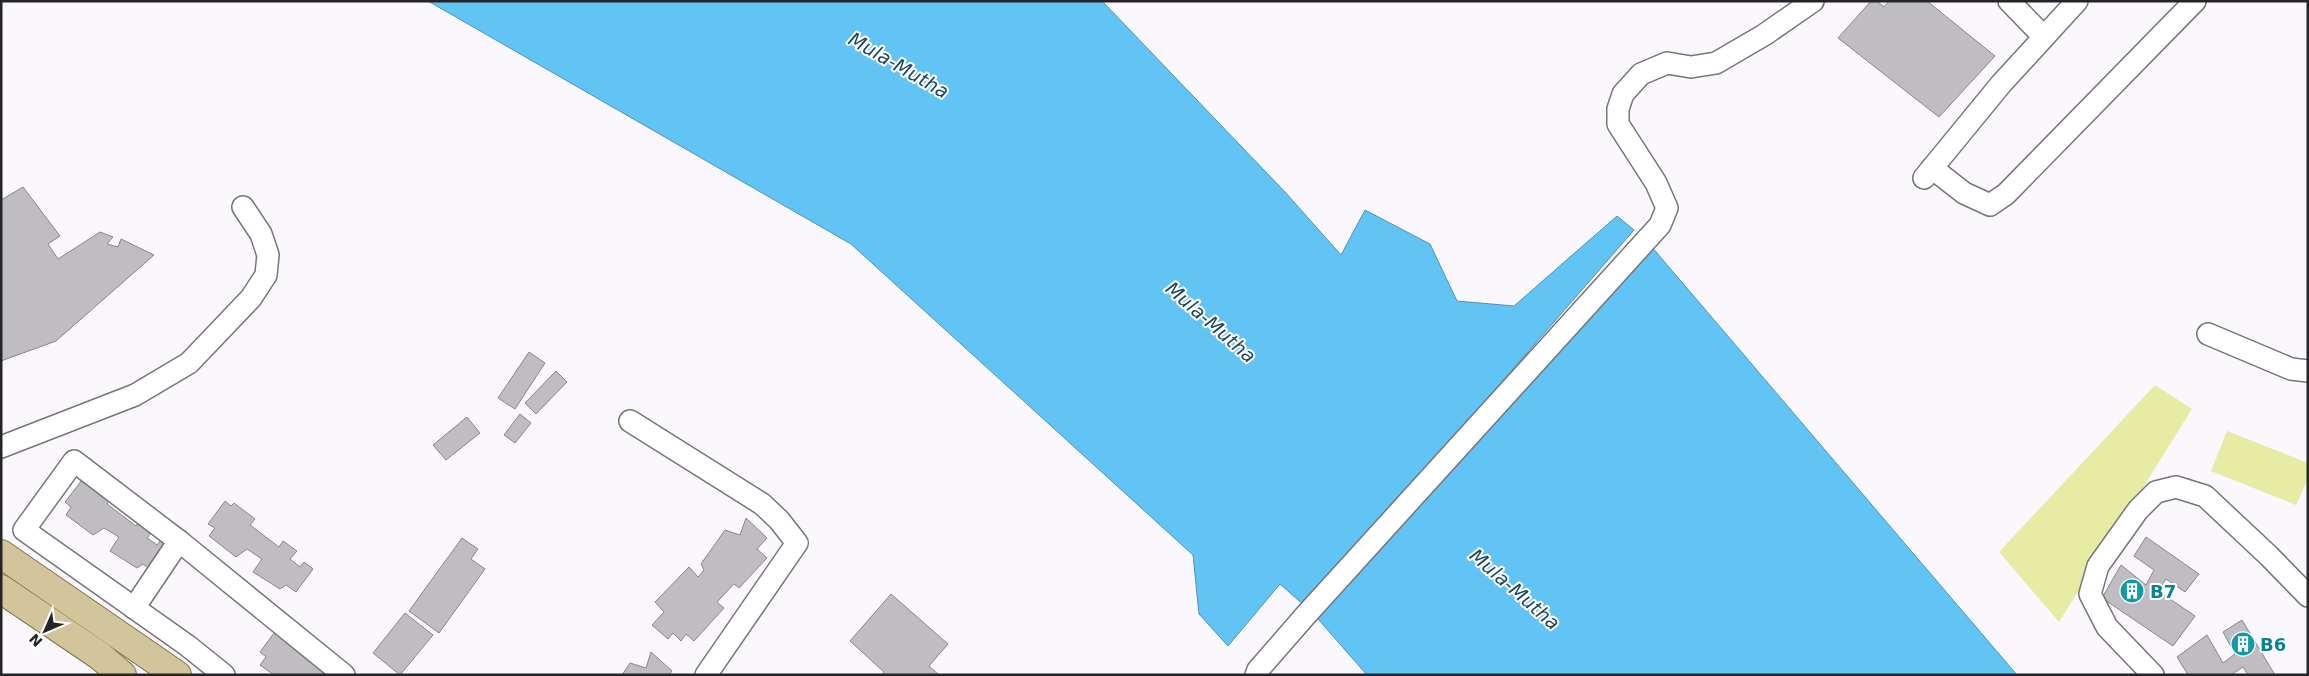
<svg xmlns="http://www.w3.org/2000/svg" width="2309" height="676" font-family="'DejaVu Sans',sans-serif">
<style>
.green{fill:#e7eca5}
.water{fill:#61c4f5;stroke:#4f94b7}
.building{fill:#bfbcc2;stroke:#8a878c}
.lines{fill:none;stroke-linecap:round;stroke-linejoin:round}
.minor-casing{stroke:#78757a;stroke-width:24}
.major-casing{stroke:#827346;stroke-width:30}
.minor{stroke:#fff;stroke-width:21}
.major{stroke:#d2c49b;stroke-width:28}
.labels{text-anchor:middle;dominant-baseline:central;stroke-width:4;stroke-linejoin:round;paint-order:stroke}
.culture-label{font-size:18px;font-weight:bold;fill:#0d838f;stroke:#fff;text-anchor:start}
.water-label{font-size:19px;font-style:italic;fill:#1b465a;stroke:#fff}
</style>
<rect width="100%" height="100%" fill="#faf7fd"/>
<g class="green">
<path d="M 2155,385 L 2192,409 L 2059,622 L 1999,552 Z"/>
<path d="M 2227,431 L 2308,463 L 2308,479 L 2296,505 L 2211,471 Z"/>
</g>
<g class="water">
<path d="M 428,1 L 1102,1 L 1285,192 L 1341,255 L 1365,210 L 1430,244 L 1457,301 L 1514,306 L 1617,216 L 1634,230 L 1306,607 L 1280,584 L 1228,646 L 1199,614 L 1193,555 L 851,244 Z"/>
<path d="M 1645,239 L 2017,675 L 1367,675 L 1311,611 Z"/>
</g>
<g class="building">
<path d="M 1871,1 L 1877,1 L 1884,7 L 1889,1 L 1927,1 L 1995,56 L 1939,117 L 1838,38 Z"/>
<path d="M 23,187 L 60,236 L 48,244 L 58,259 L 100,232 L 113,237 L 107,244 L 118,247 L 121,239 L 154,255 L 56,341 L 1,361 L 1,200 Z"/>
<path d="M 529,352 L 545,363 L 515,409 L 498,398 Z"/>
<path d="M 556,371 L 567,382 L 536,414 L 525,403 Z"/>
<path d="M 520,414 L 531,423 L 515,443 L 504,435 Z"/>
<path d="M 467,417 L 480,433 L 446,460 L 433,445 Z"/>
<path d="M 82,480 L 112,497 L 107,504 L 136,526 L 140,520 L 153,530 L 147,538 L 157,545 L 161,540 L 170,547 L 152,571 L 143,564 L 137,568 L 110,551 L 119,537 L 104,528 L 93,535 L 66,515 L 71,507 L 65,502 Z"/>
<path d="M 225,501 L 231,506 L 234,503 L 255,519 L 250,525 L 279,547 L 283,541 L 297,551 L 290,559 L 300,567 L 304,562 L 313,569 L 296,592 L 286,585 L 280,589 L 253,572 L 262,559 L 247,549 L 236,557 L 209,536 L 215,528 L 208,524 Z"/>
<path d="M 746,518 L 767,538 L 757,549 L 767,558 L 739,588 L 734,584 L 717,602 L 724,608 L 694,641 L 686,634 L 681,641 L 673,633 L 668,639 L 652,625 L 664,612 L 655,602 L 689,567 L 698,577 L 704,570 L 701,564 L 725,530 L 740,535 Z"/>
<path d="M 2146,537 L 2199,574 L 2185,592 L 2166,579 L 2158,591 L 2195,616 L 2173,646 L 2102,598 L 2121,565 L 2146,585 L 2154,570 L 2134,556 Z"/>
<path d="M 462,538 L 478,549 L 471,559 L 485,569 L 439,633 L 409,611 Z"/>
<path d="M 891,594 L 948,644 L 929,666 L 939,675 L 881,675 L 884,672 L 850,641 Z"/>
<path d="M 405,613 L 433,635 L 400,675 L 373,653 Z"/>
<path d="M 2242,620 L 2275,675 L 2248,675 L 2243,667 L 2231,675 L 2188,675 L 2177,657 L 2207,635 L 2223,663 L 2235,654 L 2223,632 Z"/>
<path d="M 277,629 L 330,675 L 274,675 L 260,665 L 266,657 L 260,652 Z"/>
<path d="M 651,652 L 672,671 L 669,675 L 622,675 L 630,663 L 646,668 Z"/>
</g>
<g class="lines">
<defs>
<g id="minor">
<path d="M 2009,1 L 2044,37"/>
<path d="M 1932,168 L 1964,193 L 1990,205 L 2006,194 L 2195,1"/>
<path d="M 1924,178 L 2001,84 L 2077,1"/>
<path d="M 2208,334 L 2291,369 L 2308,371"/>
<path d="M 630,421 L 762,504 L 779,520 L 797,543 L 706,675"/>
<path d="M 1,447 L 135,395 L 189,363 L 251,298 L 266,275 L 268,255 L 261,234 L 243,207"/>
<path d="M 134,608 L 179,541"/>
<path d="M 224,675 L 188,646 L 24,530 L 74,461 L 179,541 L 344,675"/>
<path d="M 1256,675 L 1258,670 L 1305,616 L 1660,225 L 1667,208 L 1656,183 L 1618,124 L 1618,109 L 1623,94 L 1641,74 L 1667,63 L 1691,67 L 1716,63 L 1764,35 L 1813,1"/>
<path d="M 2153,675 L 2107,627 L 2090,594 L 2098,566 L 2138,510 L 2156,492 L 2176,487 L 2205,496 L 2269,556 L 2308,596"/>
</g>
<g id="major">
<path d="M 1,554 L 177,675"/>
<path d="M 1,589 L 100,656 L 122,675"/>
</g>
</defs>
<use href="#minor" class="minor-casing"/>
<use href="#major" class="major-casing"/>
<use href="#minor" class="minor"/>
<use href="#major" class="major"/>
</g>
<defs>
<symbol id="building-disc" viewBox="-11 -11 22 22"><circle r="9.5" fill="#0f9aa8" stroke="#fff"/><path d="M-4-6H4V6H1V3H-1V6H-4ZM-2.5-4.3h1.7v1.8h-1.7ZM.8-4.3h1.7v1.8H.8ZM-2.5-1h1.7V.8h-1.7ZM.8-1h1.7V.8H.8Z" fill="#fff"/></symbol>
</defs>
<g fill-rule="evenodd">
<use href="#building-disc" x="2118" y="577" width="28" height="28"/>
<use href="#building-disc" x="2229" y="630" width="28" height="28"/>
</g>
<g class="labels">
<g class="culture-label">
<text x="2150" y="591">B7</text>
<text x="2260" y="644">B6</text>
</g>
<g class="water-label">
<text transform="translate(899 65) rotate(30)">Mula-Mutha</text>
<text transform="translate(1211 322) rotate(41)">Mula-Mutha</text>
<text transform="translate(1515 589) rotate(41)">Mula-Mutha</text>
</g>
</g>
<rect width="2309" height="676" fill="none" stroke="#252426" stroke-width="5"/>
<g transform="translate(45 631) rotate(225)" stroke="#ffffff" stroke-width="4" paint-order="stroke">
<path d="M0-4L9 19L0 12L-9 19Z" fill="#252426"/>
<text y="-8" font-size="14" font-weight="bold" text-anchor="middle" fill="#252426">N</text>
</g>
</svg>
